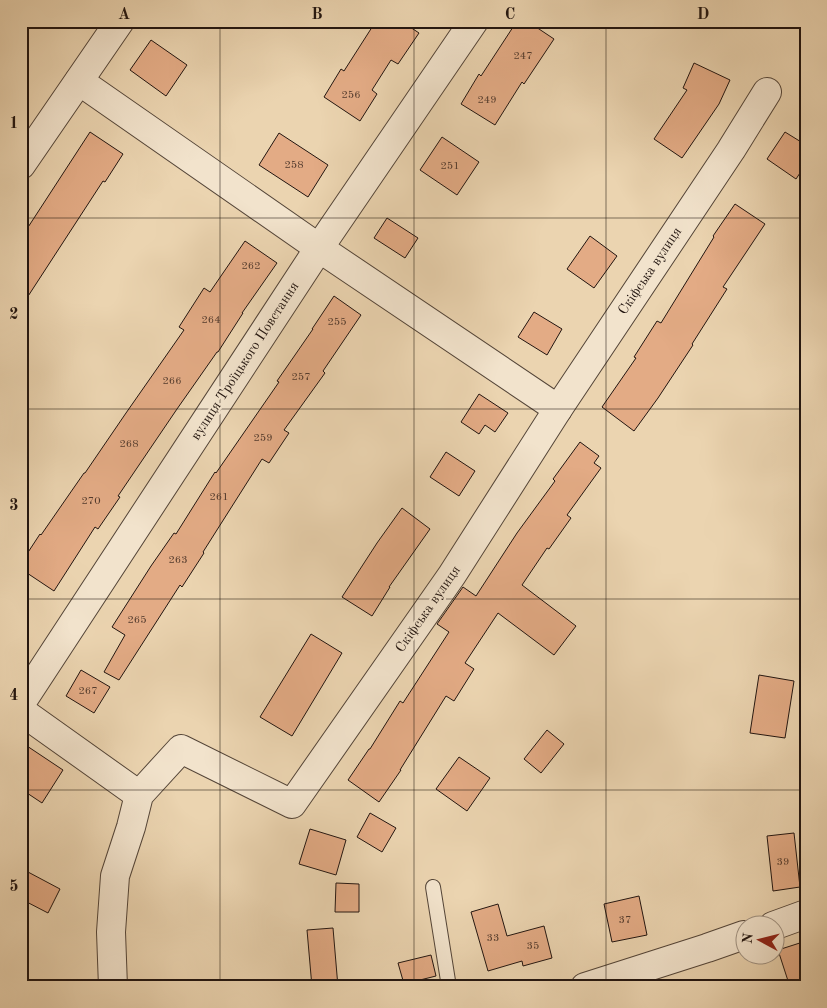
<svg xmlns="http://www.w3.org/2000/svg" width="827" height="1008" font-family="'Old Standard TT',serif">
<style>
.building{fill:#e3ab85;stroke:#221510}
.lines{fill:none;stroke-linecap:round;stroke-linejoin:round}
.lane-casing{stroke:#544538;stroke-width:16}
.street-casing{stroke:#544538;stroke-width:30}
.lane{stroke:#f2e3cc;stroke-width:14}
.street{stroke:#f2e3cc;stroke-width:28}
.grid{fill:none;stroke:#221510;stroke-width:1;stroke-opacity:0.55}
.labels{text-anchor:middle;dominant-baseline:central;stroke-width:4.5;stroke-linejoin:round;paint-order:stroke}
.number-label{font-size:11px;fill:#523a2d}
.street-label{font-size:14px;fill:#221510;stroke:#f2e3cc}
.neatline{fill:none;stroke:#221510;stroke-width:2}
.grid-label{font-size:16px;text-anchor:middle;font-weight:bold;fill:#221510}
</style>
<rect width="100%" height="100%" fill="#ebd4b0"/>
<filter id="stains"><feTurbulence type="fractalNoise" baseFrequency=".004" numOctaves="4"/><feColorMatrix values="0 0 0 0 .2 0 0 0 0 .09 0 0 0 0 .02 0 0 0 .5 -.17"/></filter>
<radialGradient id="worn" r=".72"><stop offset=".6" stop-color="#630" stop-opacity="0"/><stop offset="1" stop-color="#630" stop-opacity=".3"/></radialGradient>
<g class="building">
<path d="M 376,21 L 401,21 L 419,33 L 398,64 L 391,60 L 372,90 L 377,94 L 360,121 L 324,97 L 341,69 L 344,71 Z"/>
<path d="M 517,21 L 527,21 L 554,39 L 524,84 L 522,82 L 495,125 L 461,104 L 479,74 L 481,76 Z"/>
<path d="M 151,40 L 187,65 L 166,96 L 130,70 Z"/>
<path d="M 694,63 L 730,80 L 719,104 L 682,158 L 654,139 L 687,90 L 683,88 Z"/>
<path d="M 90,132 L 123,154 L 105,182 L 103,181 L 21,307 L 21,238 Z"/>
<path d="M 785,132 L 806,145 L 806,164 L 796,179 L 767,159 Z"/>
<path d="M 279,133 L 328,165 L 308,197 L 259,165 Z"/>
<path d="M 442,137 L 479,162 L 457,195 L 420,170 Z"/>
<path d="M 735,204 L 765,224 L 723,287 L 727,289 L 692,344 L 693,345 L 658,398 L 634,431 L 602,407 L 636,358 L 634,357 L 657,321 L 661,323 L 714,237 L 713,236 Z"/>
<path d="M 387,218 L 418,238 L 405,258 L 374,238 Z"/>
<path d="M 590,236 L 617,256 L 594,288 L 567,269 Z"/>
<path d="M 245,241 L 277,263 L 242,313 L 243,313 L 218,352 L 217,352 L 177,409 L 118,496 L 120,497 L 98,529 L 95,527 L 54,591 L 21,569 L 21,563 L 40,534 L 41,535 L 84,473 L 85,473 L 126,413 L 184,330 L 179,327 L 204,288 L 210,292 Z"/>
<path d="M 334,296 L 361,315 L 323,371 L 325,373 L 284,430 L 289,433 L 269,463 L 262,459 L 203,552 L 204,553 L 182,587 L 180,585 L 119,680 L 104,672 L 125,635 L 112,627 L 151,566 L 174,533 L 176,534 L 215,472 L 216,473 L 279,382 L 277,381 L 313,329 L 312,329 Z"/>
<path d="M 534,312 L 562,329 L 547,355 L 518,337 Z"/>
<path d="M 479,394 L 508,413 L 495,432 L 485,425 L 479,434 L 461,422 Z"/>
<path d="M 580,442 L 599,456 L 594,463 L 601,468 L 567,515 L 571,518 L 549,549 L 547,548 L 522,585 L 576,626 L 554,655 L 498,613 L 465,663 L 474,669 L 454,701 L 446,696 L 400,770 L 401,770 L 379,802 L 348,780 L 369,749 L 370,749 L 400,701 L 403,703 L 449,632 L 437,624 L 463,587 L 476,596 L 517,533 L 555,481 L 553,479 Z"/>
<path d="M 446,452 L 475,471 L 459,496 L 430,477 Z"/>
<path d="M 402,508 L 430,529 L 389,587 L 390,587 L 372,616 L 342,597 L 377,543 Z"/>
<path d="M 311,634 L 342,653 L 292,736 L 260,717 Z"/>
<path d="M 81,670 L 110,687 L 94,713 L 66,696 Z"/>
<path d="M 759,675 L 794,681 L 785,738 L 750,733 Z"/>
<path d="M 547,730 L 564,744 L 541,773 L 524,759 Z"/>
<path d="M 21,742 L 63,770 L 42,803 L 21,789 Z"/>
<path d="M 459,757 L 490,778 L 467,811 L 436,789 Z"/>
<path d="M 370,813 L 396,828 L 382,852 L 357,837 Z"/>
<path d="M 310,829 L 346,840 L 336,875 L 299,864 Z"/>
<path d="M 794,833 L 800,887 L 773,891 L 767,836 Z"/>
<path d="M 28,872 L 60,889 L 48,913 L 21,899 L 21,886 Z"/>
<path d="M 336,883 L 359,884 L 359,912 L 335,912 Z"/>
<path d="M 639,896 L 647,935 L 612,942 L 604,904 Z"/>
<path d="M 498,904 L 507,936 L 544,926 L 552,958 L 523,966 L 522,961 L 488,971 L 471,912 Z"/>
<path d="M 333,928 L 338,987 L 312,987 L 307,930 Z"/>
<path d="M 806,941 L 806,987 L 790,987 L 778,950 Z"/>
<path d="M 431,955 L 436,976 L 404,984 L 398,963 Z"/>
</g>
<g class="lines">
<defs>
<path id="lane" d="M 433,887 L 449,987"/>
<g id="street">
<path d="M 79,81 L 319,248 L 558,409"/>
<path d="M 21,165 L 120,21"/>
<path d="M 21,703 L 319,248 L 474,21"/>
<path d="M 21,711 L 139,795"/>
<path d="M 773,926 L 806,914"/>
<path d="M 113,987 L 111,932 L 115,876 L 131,827 L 139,795 L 181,749 L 292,804 L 452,575 L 558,409 L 731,150 L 767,92"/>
<path d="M 585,987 L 707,948 L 744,935"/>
</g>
</defs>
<use href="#lane" class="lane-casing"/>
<use href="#street" class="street-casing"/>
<use href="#lane" class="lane"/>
<use href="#street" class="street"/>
</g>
<path class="grid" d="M 220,21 L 220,987M 414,21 L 414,987M 606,21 L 606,987M 21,218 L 806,218M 21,409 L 806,409M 21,599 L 806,599M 21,790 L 806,790"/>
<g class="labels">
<g class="number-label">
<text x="523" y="56">247</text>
<text x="351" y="95">256</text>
<text x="487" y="100">249</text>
<text x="294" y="165">258</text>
<text x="450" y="166">251</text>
<text x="251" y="266">262</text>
<text x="211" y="320">264</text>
<text x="337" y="322">255</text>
<text x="301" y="377">257</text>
<text x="172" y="381">266</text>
<text x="263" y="438">259</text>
<text x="129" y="444">268</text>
<text x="219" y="497">261</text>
<text x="91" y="501">270</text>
<text x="178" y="560">263</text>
<text x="137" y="620">265</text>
<text x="88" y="691">267</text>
<text x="783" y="862">39</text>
<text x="625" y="920">37</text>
<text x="493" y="938">33</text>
<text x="533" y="946">35</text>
</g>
<g class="street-label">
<text transform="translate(650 271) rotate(-56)">Скіфська вулиця</text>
<text transform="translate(245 361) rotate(-57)">вулиця Троїцького Повстання</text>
<text transform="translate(428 609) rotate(-55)">Скіфська вулиця</text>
</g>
</g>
<rect width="827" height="1008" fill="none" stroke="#ebd4b0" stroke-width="55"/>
<g transform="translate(760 940) rotate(277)"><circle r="24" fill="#f2e3cc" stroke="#9f9181"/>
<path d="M0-4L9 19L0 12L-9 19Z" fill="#8f2418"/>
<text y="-8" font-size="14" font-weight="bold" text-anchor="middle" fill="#221510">N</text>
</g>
<rect x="28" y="28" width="772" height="952" class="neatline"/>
<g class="grid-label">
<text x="124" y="19">A</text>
<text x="317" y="19">B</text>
<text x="510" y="19">C</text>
<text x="703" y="19">D</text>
<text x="14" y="128">1</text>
<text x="14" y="319">2</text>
<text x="14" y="510">3</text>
<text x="14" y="700">4</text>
<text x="14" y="891">5</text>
</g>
<rect width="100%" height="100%" filter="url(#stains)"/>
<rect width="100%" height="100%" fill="url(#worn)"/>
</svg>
